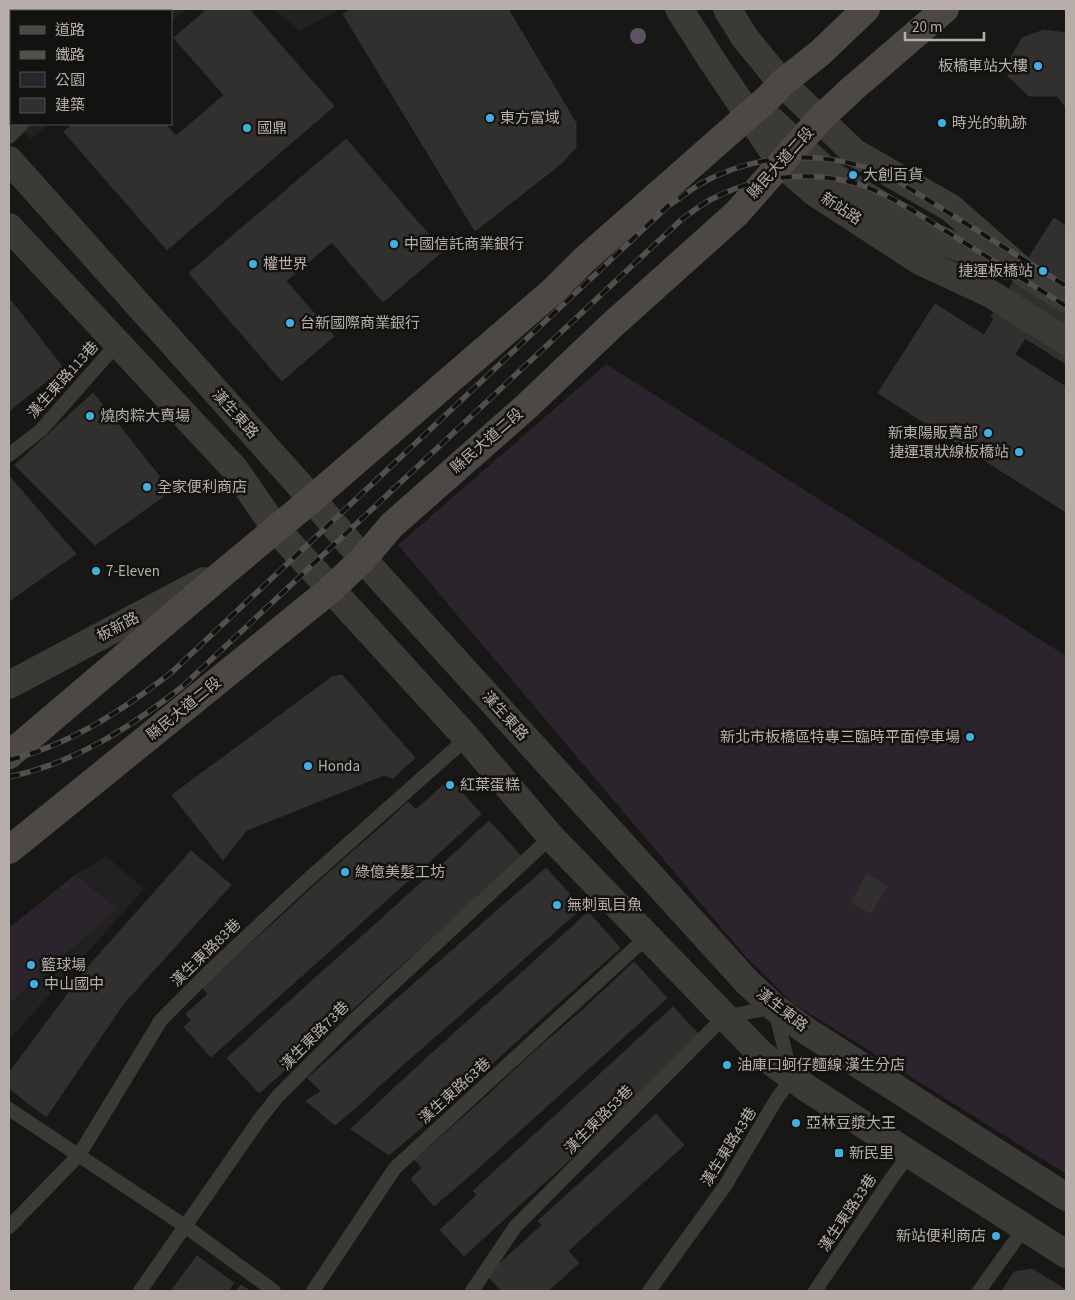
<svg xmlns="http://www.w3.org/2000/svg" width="1075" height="1300" font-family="'Source Sans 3','Noto Sans TC',sans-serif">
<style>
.built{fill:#21211f}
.green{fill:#2b242c}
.building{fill:#31302e;stroke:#333230}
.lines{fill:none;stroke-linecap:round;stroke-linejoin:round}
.service{stroke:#3c3a37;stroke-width:14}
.minor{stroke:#3c3a37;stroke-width:28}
.tertiary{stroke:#3c3a37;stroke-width:28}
.secondary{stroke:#4c4845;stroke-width:28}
.rail-casing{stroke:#534f4c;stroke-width:5.5}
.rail{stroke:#121211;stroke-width:4;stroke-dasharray:11;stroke-linecap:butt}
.tree{fill:#5e5162}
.poi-dot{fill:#41afe4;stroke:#121211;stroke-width:2}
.labels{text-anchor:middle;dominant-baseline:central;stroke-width:5;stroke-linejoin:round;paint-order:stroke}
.poi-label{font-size:15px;fill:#b7aea9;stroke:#121211;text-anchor:start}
.street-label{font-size:15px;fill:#b7aea9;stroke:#121211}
</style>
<rect width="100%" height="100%" fill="#171716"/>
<g class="built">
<path d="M 9,9 L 186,9 L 171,21 L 171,11 L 11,11 L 11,119 L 9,117 Z"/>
<path d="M 273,9 L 340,9 L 300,31 Z"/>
<path d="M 16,124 L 49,124 L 31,139 Z"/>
<path d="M 106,856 L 144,889 L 9,1040 L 9,928 L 75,875 Z"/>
</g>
<g class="green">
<path d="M 606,364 L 1066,656 L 1066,1174 L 793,1003 L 746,957 L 398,545 Z"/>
<path d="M 75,875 L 117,909 L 9,1003 L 9,928 Z"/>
</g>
<g class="building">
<path d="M 9,9 L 162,9 L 159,11 L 11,11 L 11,15 Z"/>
<path d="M 207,9 L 249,9 L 334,106 L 167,250 L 64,132 L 73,124 L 165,124 L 176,136 L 224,95 L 174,38 Z"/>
<path d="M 352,9 L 508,9 L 576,123 L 576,147 L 562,163 L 475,231 L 343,14 Z"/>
<path d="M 1044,30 L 1066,33 L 1066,107 L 1057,96 L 1029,96 L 1008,76 L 1012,56 L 1022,38 Z"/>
<path d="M 346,139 L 443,251 L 383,302 L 332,242 L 286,281 L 334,336 L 282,381 L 189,273 Z"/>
<path d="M 1054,218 L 1066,226 L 1066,364 L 1025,338 L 1015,354 L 984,335 L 994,319 L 991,317 Z"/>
<path d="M 9,298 L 63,368 L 9,411 Z"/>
<path d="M 935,304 L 1066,387 L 1066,512 L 878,393 Z"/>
<path d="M 93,393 L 171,491 L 95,545 L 15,465 Z"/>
<path d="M 9,476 L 76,554 L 9,601 Z"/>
<path d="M 342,675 L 415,758 L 393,778 L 384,775 L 247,830 L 223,860 L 172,795 L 332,677 Z"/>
<path d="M 450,779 L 481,814 L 427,864 L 388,821 L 408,802 L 416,810 Z"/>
<path d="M 388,821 L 427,864 L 390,897 L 350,854 Z"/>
<path d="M 489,821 L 522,857 L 478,896 L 446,861 Z"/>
<path d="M 191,851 L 231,885 L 124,1003 L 46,1117 L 9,1088 L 9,1073 L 87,968 Z"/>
<path d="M 350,854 L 390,897 L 353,930 L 313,887 Z"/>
<path d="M 446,861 L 478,896 L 434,936 L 402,900 Z"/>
<path d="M 546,868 L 582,908 L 536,948 L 500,908 Z"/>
<path d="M 867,874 L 887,886 L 879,899 L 860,887 Z"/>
<path d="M 313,887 L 353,930 L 315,964 L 276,921 Z"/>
<path d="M 860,887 L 879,899 L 871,913 L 851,902 Z"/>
<path d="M 402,900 L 434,936 L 390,975 L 358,940 Z"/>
<path d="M 500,908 L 536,948 L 491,988 L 455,948 Z"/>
<path d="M 588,912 L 620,948 L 571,992 L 539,957 Z"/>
<path d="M 276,921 L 315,964 L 278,997 L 239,954 Z"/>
<path d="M 358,940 L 390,975 L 346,1015 L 314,979 Z"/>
<path d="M 455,948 L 491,988 L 445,1028 L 409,988 Z"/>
<path d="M 239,954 L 278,997 L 241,1030 L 202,987 Z"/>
<path d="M 539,957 L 571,992 L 521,1037 L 489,1002 Z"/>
<path d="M 634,962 L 667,998 L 617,1043 L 585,1008 Z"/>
<path d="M 314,979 L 346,1015 L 303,1054 L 270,1019 Z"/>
<path d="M 409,988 L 445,1028 L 399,1068 L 364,1028 Z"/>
<path d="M 208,994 L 241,1030 L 211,1057 L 184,1027 L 191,1020 L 186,1014 Z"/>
<path d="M 489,1002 L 521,1037 L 472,1082 L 440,1046 Z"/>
<path d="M 673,1007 L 702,1038 L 641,1094 L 612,1063 Z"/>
<path d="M 585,1008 L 617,1043 L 567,1088 L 534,1052 Z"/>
<path d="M 270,1019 L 303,1054 L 259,1093 L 227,1058 Z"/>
<path d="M 364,1028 L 399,1068 L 354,1109 L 318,1069 Z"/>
<path d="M 440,1046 L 472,1082 L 423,1126 L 391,1091 Z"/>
<path d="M 534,1052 L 567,1088 L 517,1133 L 485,1098 Z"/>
<path d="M 612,1063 L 641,1094 L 585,1146 L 556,1115 Z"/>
<path d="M 318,1069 L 354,1109 L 335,1125 L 306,1101 L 321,1091 L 308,1078 Z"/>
<path d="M 391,1091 L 423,1126 L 389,1155 L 351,1129 Z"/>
<path d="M 485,1098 L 517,1133 L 467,1178 L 435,1142 Z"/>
<path d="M 656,1114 L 684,1145 L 568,1251 L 579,1263 L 548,1291 L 502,1291 L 487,1275 L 542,1225 L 538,1221 Z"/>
<path d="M 556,1115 L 585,1146 L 527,1198 L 498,1168 Z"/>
<path d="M 435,1142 L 467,1178 L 434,1206 L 411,1179 L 422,1168 L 415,1160 Z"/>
<path d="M 498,1168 L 527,1198 L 464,1256 L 440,1230 L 477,1195 L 473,1191 Z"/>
<path d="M 197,1256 L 234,1283 L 228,1291 L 171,1291 Z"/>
<path d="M 1032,1269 L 1066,1290 L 1066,1291 L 1002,1291 L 1014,1272 Z"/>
<path d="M 241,1285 L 250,1291 L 236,1291 Z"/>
</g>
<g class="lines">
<g class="service">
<path d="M 9,137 L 22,124"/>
<path d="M 9,455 L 41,430 L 117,344"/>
<path d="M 9,1109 L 185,1226 L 274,1291"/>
<path d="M 9,1227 L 79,1155 L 161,1020 L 213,968 L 304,883 L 467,738"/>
<path d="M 140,1291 L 259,1120 L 278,1096 L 352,1022 L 551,837"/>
<path d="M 313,1291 L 395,1168 L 647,937"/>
<path d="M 472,1291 L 515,1227 L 724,1017 L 774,1007 L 792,1078 L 776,1100 L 725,1186 L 649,1291"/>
<path d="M 815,1291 L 893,1176 L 910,1154"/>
<path d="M 979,1291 L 1025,1227"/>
</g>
<path class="minor" d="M 9,685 L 204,581"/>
<g class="tertiary">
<path d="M 679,9 L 713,62 L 781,163 L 814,192 L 920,261 L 991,294 L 1066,341"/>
<path d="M 727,9 L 745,38 L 782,83 L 855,153 L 951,208 L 1026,274 L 1066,299"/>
<path d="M 753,116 L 771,120 L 831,175 L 935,238 L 1007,266"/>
<path d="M 9,160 L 312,499 L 363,559 L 747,982 L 774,1007 L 805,1030 L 1066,1197"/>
<path d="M 9,227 L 234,468 L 276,529 L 467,738 L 551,837 L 761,1054 L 808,1089 L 1066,1254"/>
</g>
<g class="secondary">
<path d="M 9,755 L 228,569 L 312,499 L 554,290 L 585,259 L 769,97 L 782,83 L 820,53 L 866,9"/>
<path d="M 9,850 L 330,590 L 363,559 L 392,525 L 527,406 L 611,326 L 737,213 L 820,119 L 851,90 L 945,9"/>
</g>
<defs>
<g id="rail">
<path d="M 9,760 C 70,745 123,710 172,672 L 668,206 C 679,199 689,191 700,184 C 750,156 810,150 864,167 C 875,170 886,176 896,180 L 1066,286"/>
<path d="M 9,777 C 75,763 131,727 183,686 L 682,219 C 691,213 700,205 710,200 C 756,175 815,169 864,186 C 881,192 896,201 912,210 L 1066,306"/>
</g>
</defs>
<use href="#rail" class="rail-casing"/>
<use href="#rail" class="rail"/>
</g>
<circle class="tree" cx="638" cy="36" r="8"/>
<g class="poi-dot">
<circle cx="1038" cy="66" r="5"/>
<circle cx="490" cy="118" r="5"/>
<circle cx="942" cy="123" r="5"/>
<circle cx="247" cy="128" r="5"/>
<circle cx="853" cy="175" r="5"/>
<circle cx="394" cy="244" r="5"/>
<circle cx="253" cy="264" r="5"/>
<circle cx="1043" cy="271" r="5"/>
<circle cx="290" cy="323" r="5"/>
<circle cx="90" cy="416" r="5"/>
<circle cx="988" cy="433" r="5"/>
<circle cx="1019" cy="452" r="5"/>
<circle cx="147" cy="487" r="5"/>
<circle cx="96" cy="571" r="5"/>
<circle cx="970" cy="737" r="5"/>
<circle cx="308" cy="766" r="5"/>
<circle cx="450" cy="785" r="5"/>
<circle cx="345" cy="872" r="5"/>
<circle cx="557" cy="905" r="5"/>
<circle cx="31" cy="965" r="5"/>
<circle cx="34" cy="984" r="5"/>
<circle cx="727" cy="1065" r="5"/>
<circle cx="796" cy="1123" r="5"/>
<rect x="834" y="1148" width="10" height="10" rx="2.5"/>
<circle cx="996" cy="1236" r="5"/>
</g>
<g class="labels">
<g class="poi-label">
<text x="1028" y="66" text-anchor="end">板橋車站大樓</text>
<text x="500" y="118">東方富域</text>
<text x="952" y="123">時光的軌跡</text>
<text x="257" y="128">國鼎</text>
<text x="863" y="175">大創百貨</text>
<text x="404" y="244">中國信託商業銀行</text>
<text x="263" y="264">權世界</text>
<text x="1033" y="271" text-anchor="end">捷運板橋站</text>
<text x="300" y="323">台新國際商業銀行</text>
<text x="100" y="416">燒肉粽大賣場</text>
<text x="978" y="433" text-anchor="end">新東陽販賣部</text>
<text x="1009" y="452" text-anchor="end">捷運環狀線板橋站</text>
<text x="157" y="487">全家便利商店</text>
<text x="106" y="571">7-Eleven</text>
<text x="960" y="737" text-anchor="end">新北市板橋區特專三臨時平面停車場</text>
<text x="318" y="766">Honda</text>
<text x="460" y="785">紅葉蛋糕</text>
<text x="355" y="872">綠億美髮工坊</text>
<text x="567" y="905">無刺虱目魚</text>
<text x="41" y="965">籃球場</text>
<text x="44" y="984">中山國中</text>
<text x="737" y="1065">油庫口蚵仔麵線 漢生分店</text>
<text x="806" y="1123">亞林豆漿大王</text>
<text x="849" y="1153">新民里</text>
<text x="986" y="1236" text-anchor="end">新站便利商店</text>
</g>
<g class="street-label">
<text transform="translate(781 163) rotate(-48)">縣民大道二段</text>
<text transform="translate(841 209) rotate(33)">新站路</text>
<text transform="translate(63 380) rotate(-48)">漢生東路113巷</text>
<text transform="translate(235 414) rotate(48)">漢生東路</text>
<text transform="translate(487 441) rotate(-41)">縣民大道二段</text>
<text transform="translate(118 627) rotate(-28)">板新路</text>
<text transform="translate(184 709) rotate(-39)">縣民大道二段</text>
<text transform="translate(505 716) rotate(48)">漢生東路</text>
<text transform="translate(206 953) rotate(-44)">漢生東路83巷</text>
<text transform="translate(782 1010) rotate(38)">漢生東路</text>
<text transform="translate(315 1036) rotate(-45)">漢生東路73巷</text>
<text transform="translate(455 1091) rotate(-42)">漢生東路63巷</text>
<text transform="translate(599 1120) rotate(-45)">漢生東路53巷</text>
<text transform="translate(729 1147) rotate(-58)">漢生東路43巷</text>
<text transform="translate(848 1213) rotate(-56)">漢生東路33巷</text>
</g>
</g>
<rect width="1075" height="1300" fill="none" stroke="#b7aea9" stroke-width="20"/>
<rect x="10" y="10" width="162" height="115" fill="#121211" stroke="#54504e"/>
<rect x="20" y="26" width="25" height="8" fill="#4c4845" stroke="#54504e"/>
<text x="55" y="35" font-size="15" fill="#b7aea9">道路</text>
<rect x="20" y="51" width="25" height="8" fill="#534f4c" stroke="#54504e"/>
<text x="55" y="60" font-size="15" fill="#b7aea9">鐵路</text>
<rect x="20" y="72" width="25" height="15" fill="#2b242c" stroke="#54504e"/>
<text x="55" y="85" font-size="15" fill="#b7aea9">公園</text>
<rect x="20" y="98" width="25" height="15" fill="#31302e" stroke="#54504e"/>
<text x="55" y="110" font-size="15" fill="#b7aea9">建築</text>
<path d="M905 32v8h79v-8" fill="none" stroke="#b7aea9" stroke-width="2.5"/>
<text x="912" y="32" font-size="15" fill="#b7aea9" stroke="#121211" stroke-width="4" paint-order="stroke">20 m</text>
</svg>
